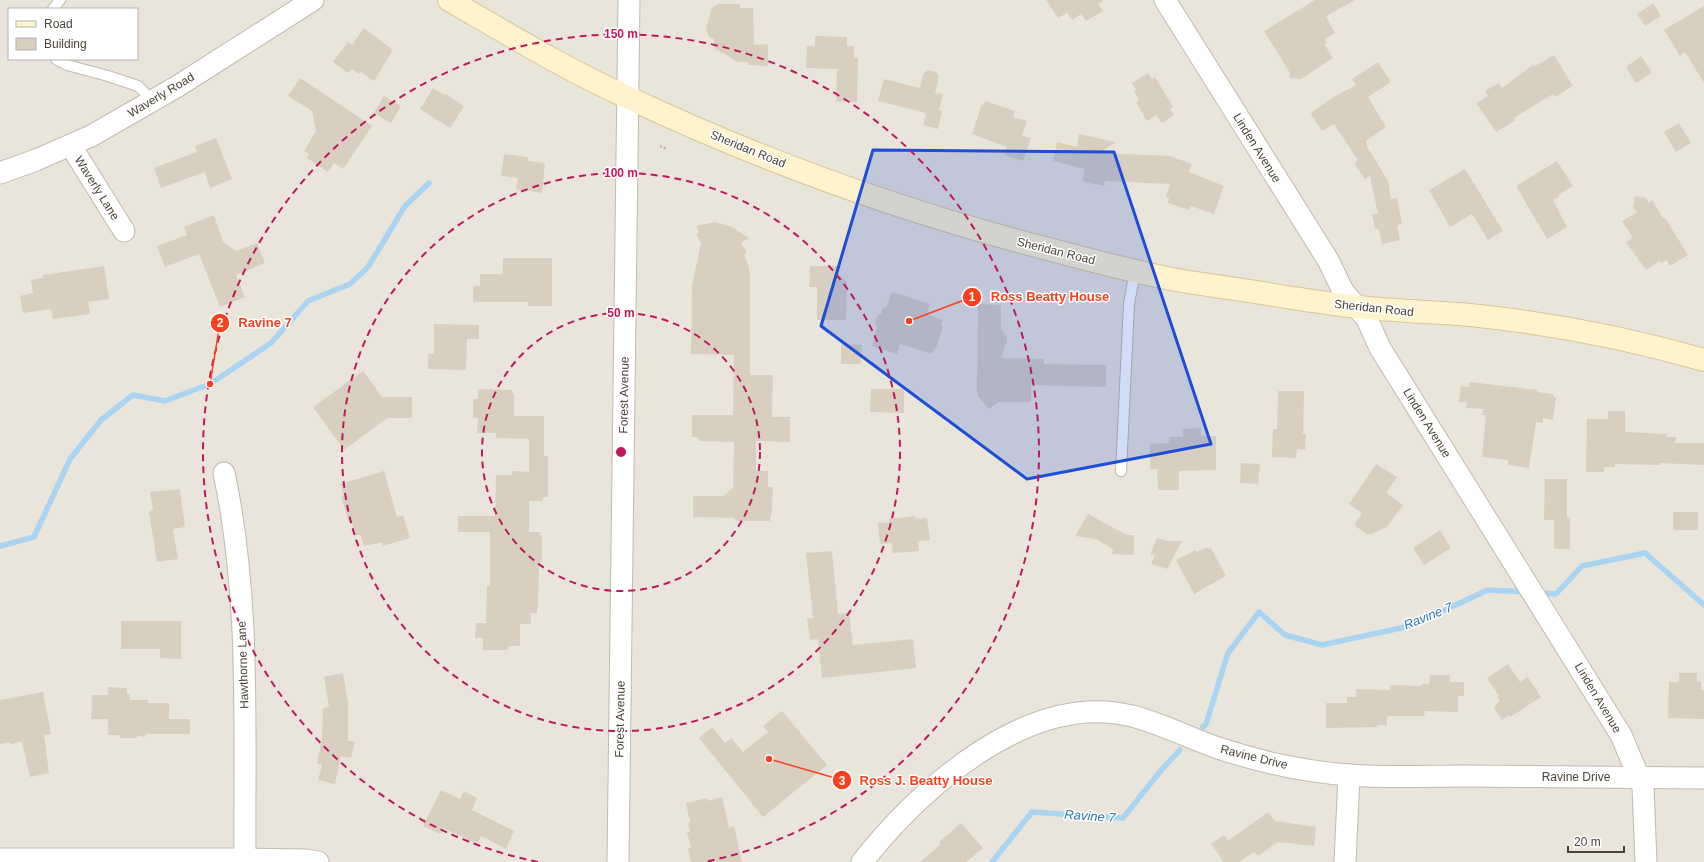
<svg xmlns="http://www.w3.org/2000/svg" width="1704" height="862" font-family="Arial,sans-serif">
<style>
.residential{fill:#eae5da;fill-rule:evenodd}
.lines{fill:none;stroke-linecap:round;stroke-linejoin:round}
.stream{stroke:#a9d4f2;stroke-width:5.5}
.building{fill:#d8cfc1}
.lane-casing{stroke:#c2bbae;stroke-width:12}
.street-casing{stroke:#c2bbae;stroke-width:23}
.secondary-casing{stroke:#d6c79b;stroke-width:24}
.path{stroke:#c4b79f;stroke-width:2.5;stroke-dasharray:2 2;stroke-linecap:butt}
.lane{stroke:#fff;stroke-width:10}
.street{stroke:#fff;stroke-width:21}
.secondary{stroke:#fff3cd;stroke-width:22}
.marked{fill:#1d4ed8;fill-opacity:0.2;stroke:#1d4ed8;stroke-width:3;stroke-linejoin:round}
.ring{fill:none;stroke:#c2185b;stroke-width:2;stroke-dasharray:7 5}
.labels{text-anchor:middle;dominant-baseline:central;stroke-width:3;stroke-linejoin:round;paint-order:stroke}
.street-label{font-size:12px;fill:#4b4439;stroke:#fff}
.water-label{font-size:13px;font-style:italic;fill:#2e7ab2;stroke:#fff}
.centre{fill:#c2185b;stroke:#fff;stroke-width:2}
.ring-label{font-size:12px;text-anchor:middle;font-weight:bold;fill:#c2185b;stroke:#fff;stroke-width:3;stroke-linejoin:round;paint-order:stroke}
.leader{fill:none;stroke:#fc3f1d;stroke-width:1.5}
.callout-dot{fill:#fc3f1d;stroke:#fff;stroke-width:1.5}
.mark-label{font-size:12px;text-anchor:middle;font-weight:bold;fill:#fff}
.callout-label{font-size:13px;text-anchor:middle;font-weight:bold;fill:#fc3f1d;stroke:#fff;stroke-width:3;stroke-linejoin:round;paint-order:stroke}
</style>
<rect width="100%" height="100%" fill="#f6f3ec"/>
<path class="residential" d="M 0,0 L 1704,0 L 1704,862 L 0,862 ZM 9,9 L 137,9 L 137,59 L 9,59 Z"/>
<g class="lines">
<g class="stream">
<path d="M 0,546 L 34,537 L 70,459 L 101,420 L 133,395 L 165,401 L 210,384 L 271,343 L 308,301 L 350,284 L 368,267 L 405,206 L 429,183"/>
<path d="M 1539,593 L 1556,594 L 1582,566 L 1645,553 L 1704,605"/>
<path d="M 1203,727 L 1206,724 L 1228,653 L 1259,612 L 1285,635 L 1322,645 L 1410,626 L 1488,590 L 1527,592"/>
<path d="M 992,862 L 1032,812 L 1123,818 L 1162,769 L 1180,750"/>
</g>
</g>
<g class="building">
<path d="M 1046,0 L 1104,0 L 1098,4 L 1103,11 L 1086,21 L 1081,14 L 1072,20 L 1067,13 L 1058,18 Z"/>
<path d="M 1315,0 L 1355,0 L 1326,16 L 1335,33 L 1325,39 L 1327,43 L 1324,44 L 1333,58 L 1301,79 L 1289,78 L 1290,73 L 1264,31 Z"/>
<path d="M 1653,3 L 1661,16 L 1645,26 L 1637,14 Z"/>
<path d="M 718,4 L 740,4 L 740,8 L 753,8 L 754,45 L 768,44 L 768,66 L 748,65 L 748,62 L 738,62 L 714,48 L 714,39 L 709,37 L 706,29 L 712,8 Z"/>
<path d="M 1704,6 L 1704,83 L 1685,52 L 1680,56 L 1664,30 Z"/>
<path d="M 364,28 L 393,50 L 374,81 L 361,72 L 359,74 L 352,69 L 348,73 L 333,62 L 348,42 L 352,45 Z"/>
<path d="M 815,36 L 847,37 L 847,46 L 854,46 L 854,58 L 858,58 L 857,102 L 836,102 L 837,69 L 806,68 L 807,46 L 815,46 Z"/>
<path d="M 1554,55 L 1573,86 L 1555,97 L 1553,94 L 1514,118 L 1516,120 L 1496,132 L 1476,103 L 1488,96 L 1485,91 L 1499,83 L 1502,88 L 1534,64 L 1535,66 Z"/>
<path d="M 1641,56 L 1652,73 L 1636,83 L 1626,67 Z"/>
<path d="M 1378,62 L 1391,82 L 1368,97 L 1386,127 L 1366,141 L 1367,144 L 1366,145 L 1388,181 L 1391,199 L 1397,198 L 1402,224 L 1397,225 L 1400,240 L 1382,244 L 1379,229 L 1375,229 L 1372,214 L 1378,214 L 1370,176 L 1365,179 L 1354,163 L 1358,160 L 1334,124 L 1322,131 L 1311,114 L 1312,112 L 1332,98 L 1356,85 L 1352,79 Z"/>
<path d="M 928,70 L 936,72 L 939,77 L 935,93 L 943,94 L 939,110 L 942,111 L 938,129 L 923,125 L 926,113 L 878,101 L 884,79 L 920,88 L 923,74 Z"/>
<path d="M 1148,73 L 1152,79 L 1155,77 L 1173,107 L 1170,109 L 1174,115 L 1162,123 L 1156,115 L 1147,121 L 1136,102 L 1139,100 L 1134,91 L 1136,90 L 1132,83 Z"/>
<path d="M 300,78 L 372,126 L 343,169 L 334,163 L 328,172 L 307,158 L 309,154 L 304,151 L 316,131 L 312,111 L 288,96 Z"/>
<path d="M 433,88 L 445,95 L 446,94 L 464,106 L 450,128 L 420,109 Z"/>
<path d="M 384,96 L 401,106 L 391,123 L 374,113 Z"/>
<path d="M 985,101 L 1015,111 L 1013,117 L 1027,121 L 1022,136 L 1031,138 L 1023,161 L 1004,155 L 1007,147 L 972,134 L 982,104 L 984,105 Z"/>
<path d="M 1679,123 L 1691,143 L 1676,152 L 1664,132 Z"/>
<path d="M 1079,134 L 1116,142 L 1099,153 L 1170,156 L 1192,164 L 1189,172 L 1224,186 L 1214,214 L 1191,206 L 1189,210 L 1168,203 L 1169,198 L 1166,197 L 1170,184 L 1105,181 L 1104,186 L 1082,181 L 1085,169 L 1053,161 L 1057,142 L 1077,147 Z"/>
<path d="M 216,138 L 232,179 L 210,188 L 205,172 L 161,188 L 154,168 L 197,152 L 195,146 Z"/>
<path d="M 504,154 L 528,157 L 528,161 L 545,163 L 542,193 L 516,189 L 518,178 L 501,176 Z"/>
<path d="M 1557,161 L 1573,186 L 1558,195 L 1559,197 L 1553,200 L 1567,227 L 1547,239 L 1516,186 Z"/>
<path d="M 1465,169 L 1503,231 L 1488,240 L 1472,214 L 1450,227 L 1429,190 Z"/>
<path d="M 1635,196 L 1646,198 L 1649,203 L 1652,200 L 1663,218 L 1665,218 L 1688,255 L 1670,266 L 1667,260 L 1661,263 L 1660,261 L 1646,270 L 1626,242 L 1633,238 L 1622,221 L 1637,212 L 1633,207 Z"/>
<path d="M 214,215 L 223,242 L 236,251 L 257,243 L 265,263 L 236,275 L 245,297 L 220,307 L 199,254 L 165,267 L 157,246 L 187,235 L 184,227 Z"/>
<path d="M 715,222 L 732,227 L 749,238 L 741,243 L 747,252 L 744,255 L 749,267 L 750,277 L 750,375 L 773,375 L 772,417 L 790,417 L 790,442 L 756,441 L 756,471 L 768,471 L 768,487 L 773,487 L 772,511 L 770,521 L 735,521 L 735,518 L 693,517 L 693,496 L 723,496 L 733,488 L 734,442 L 699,441 L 699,437 L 692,437 L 692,415 L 733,415 L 734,355 L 691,354 L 692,286 L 701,243 L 696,234 L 699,232 L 696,226 Z"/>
<path d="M 503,258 L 552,258 L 552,306 L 528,306 L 528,302 L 473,302 L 473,286 L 480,286 L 480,274 L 503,274 Z"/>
<path d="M 104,266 L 109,299 L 88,302 L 90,314 L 53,319 L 51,309 L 23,313 L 20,296 L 33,293 L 31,280 L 43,278 L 43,275 Z"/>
<path d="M 810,266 L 838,266 L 838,273 L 847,282 L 846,320 L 817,320 L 817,287 L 809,287 Z"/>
<path d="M 892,292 L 930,304 L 927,314 L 943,320 L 941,326 L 943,327 L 936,348 L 934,348 L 932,354 L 900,344 L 897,354 L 872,346 L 877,328 L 875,323 L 878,315 L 881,314 L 883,307 L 886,308 Z"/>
<path d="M 978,304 L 1001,305 L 1001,329 L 1007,337 L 1007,341 L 1001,358 L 1044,359 L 1044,364 L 1106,365 L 1106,387 L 1031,385 L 1031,402 L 998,402 L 989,409 L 977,395 Z"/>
<path d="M 434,324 L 479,325 L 479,339 L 467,339 L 466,370 L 428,369 L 428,354 L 434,354 Z"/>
<path d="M 841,344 L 862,345 L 861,364 L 841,364 Z"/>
<path d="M 363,371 L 382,397 L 412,397 L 412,418 L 387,418 L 344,450 L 313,407 Z"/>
<path d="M 1469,382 L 1538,390 L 1537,392 L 1553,394 L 1553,397 L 1556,397 L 1553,420 L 1543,418 L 1543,423 L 1536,422 L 1529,468 L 1508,465 L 1508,460 L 1482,457 L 1486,415 L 1482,415 L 1483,409 L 1466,408 L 1467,402 L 1459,402 L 1461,386 L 1469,387 Z"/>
<path d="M 478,389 L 512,390 L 512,393 L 514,393 L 514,416 L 544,416 L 544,456 L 548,456 L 548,497 L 543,497 L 543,501 L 529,501 L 529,532 L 540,532 L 540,535 L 542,535 L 542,562 L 540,562 L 539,565 L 538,608 L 537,608 L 537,613 L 531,613 L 531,624 L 520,624 L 520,646 L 508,646 L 508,650 L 483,650 L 483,638 L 475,638 L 476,623 L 486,623 L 487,586 L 490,586 L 490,532 L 458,532 L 458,516 L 495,516 L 496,475 L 512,475 L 512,471 L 529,472 L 529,439 L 496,438 L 496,433 L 477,433 L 478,418 L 473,418 L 473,399 L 478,399 Z"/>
<path d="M 871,389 L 904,389 L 904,413 L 870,412 Z"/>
<path d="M 1278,391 L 1304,391 L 1303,434 L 1306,434 L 1305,450 L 1297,449 L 1296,458 L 1272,457 L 1273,429 L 1277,429 Z"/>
<path d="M 1608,411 L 1625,411 L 1625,432 L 1667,434 L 1666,437 L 1676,437 L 1675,443 L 1704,443 L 1704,465 L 1660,463 L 1660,465 L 1615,464 L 1615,467 L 1604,467 L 1604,472 L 1586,472 L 1587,419 L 1608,419 Z"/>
<path d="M 1201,428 L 1201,436 L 1216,436 L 1216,470 L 1179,471 L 1179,490 L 1158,490 L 1157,469 L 1150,469 L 1150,444 L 1169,443 L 1169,437 L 1183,437 L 1183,429 Z"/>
<path d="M 1241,463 L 1260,464 L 1258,484 L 1240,483 Z"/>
<path d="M 1376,464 L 1397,477 L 1386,493 L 1403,505 L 1387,527 L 1372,534 L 1366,534 L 1354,525 L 1362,513 L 1349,504 Z"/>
<path d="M 384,471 L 397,517 L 403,515 L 410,538 L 383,546 L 382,542 L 364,546 L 360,534 L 356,536 L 352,522 L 349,523 L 341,496 L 344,495 L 340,484 Z"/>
<path d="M 1545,479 L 1567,479 L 1567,517 L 1570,517 L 1570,549 L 1554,549 L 1554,520 L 1544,520 Z"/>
<path d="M 180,489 L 185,527 L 173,529 L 178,559 L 157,562 L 149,512 L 153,509 L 150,492 Z"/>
<rect x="1673" y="512" width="25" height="18"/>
<path d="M 1088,514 L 1127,535 L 1134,535 L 1134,555 L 1112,554 L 1113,549 L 1096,539 L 1075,536 Z"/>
<path d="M 915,516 L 916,519 L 927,518 L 930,540 L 918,541 L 919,551 L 893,553 L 892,543 L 880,544 L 878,523 L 889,522 L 889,519 Z"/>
<path d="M 1440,530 L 1451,548 L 1424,565 L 1413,548 Z"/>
<path d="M 1157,538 L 1167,541 L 1182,541 L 1167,569 L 1151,564 L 1155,555 L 1150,555 Z"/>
<path d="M 1207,547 L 1208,549 L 1211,548 L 1226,576 L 1194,594 L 1176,560 L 1196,550 L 1197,552 Z"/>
<path d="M 832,551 L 838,614 L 849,612 L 853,645 L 913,639 L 916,668 L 822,678 L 818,639 L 810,640 L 807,618 L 813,618 L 806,553 Z"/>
<path d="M 121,621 L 181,621 L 181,659 L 160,658 L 160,649 L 121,649 Z"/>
<path d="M 1508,664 L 1520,682 L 1528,677 L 1541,697 L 1510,717 L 1509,715 L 1502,720 L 1494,707 L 1500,701 L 1497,697 L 1499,696 L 1487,678 Z"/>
<path d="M 343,673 L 348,703 L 348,741 L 355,741 L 351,758 L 341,756 L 335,784 L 318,780 L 322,765 L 317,763 L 322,739 L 323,708 L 329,707 L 324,677 Z"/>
<path d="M 1679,673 L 1697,673 L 1697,681 L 1701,682 L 1701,690 L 1704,690 L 1704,719 L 1668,718 L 1669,682 L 1679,682 Z"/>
<path d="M 1430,675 L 1450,675 L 1450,682 L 1464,682 L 1464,696 L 1458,696 L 1458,712 L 1425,711 L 1424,716 L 1387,716 L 1387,725 L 1377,725 L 1377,727 L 1326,728 L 1326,703 L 1347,703 L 1347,697 L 1356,697 L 1356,689 L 1390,690 L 1390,685 L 1422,686 L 1422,684 L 1429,684 Z"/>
<path d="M 108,687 L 127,688 L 127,694 L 130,694 L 130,700 L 148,700 L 148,703 L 169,703 L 169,719 L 190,719 L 190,734 L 145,734 L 145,737 L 137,736 L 137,738 L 120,738 L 120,735 L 108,735 L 108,719 L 91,719 L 92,695 L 108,695 Z"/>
<path d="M 43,692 L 51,734 L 44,735 L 49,773 L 30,777 L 22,742 L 10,744 L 10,742 L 0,744 L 0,700 Z"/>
<path d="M 782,711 L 827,765 L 763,817 L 699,738 L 712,727 L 725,743 L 731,738 L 743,752 L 768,732 L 763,726 Z"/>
<path d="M 441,790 L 460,799 L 464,791 L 477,798 L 472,810 L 514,831 L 506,849 L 481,836 L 477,844 L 443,828 L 440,834 L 423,826 Z"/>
<path d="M 722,797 L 729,828 L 734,826 L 742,862 L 691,862 L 688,848 L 691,848 L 687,832 L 690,832 L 688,823 L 690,822 L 686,803 L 707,798 L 708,801 Z"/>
<path d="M 1268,812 L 1275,821 L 1316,827 L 1314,846 L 1278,842 L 1258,856 L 1254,852 L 1239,862 L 1224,862 L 1211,844 L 1224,835 L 1228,841 Z"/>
<path d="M 961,823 L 983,848 L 966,862 L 920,862 L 941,844 L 939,842 Z"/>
</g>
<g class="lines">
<defs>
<g id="lane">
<path d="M 53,9 L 60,0"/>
<path d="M 56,59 L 67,65 L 108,76 L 138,86 L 152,100"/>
<path d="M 1121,471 L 1129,304 L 1135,271"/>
</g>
<g id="street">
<path d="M 1165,0 L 1328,260 L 1343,291 L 1367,319 L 1380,348 L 1621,735 L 1643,787 L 1646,862"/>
<path d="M 71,146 L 124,231"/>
<path d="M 0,173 L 36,160 L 91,136 L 178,86 L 313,0"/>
<path d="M 224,473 C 251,599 244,731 245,859"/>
<path d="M 0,859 L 245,859 L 305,860 L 318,862"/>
<path d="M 618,862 L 629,0"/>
<path d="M 862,862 C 921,788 1029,690 1132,716 C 1163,724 1191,739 1221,749 C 1261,762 1308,772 1350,775 C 1387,778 1426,776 1463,776 C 1544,777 1624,777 1704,778"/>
<path d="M 1345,862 L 1349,775"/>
</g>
<path id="secondary" d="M 449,0 C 508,34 567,70 629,98 C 765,162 907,213 1052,250 C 1097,262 1142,274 1188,282 C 1223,287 1258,292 1292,298 C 1314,301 1336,305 1358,307 C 1395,311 1433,312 1470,315 C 1549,323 1628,338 1704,360"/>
</defs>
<use href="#lane" class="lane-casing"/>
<use href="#street" class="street-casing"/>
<use href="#secondary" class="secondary-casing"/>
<path class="path" d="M 660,146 L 667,149"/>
<use href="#lane" class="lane"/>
<use href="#street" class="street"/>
<use href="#secondary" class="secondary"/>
</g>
<path class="marked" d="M 873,150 L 1114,152 L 1211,444 L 1027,479 L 821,326 Z"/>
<g class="ring">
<circle cx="621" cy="452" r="139"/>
<circle cx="621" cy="452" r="279"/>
<path d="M538 862A418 418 0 1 1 704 862"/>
</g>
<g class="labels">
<g class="street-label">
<text transform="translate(161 95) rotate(-31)">Waverly Road</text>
<text transform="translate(1257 148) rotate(58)">Linden Avenue</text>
<text transform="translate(748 149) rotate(22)">Sheridan Road</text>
<text transform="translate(97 188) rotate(58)">Waverly Lane</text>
<text transform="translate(1056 251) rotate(14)">Sheridan Road</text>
<text transform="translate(1374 308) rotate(6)">Sheridan Road</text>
<text transform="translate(624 395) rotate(-89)">Forest Avenue</text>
<text transform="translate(1427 423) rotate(58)">Linden Avenue</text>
<text transform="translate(243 665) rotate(-92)">Hawthorne Lane</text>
<text transform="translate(1598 698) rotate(59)">Linden Avenue</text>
<text transform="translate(620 719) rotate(-89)">Forest Avenue</text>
<text transform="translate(1254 757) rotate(14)">Ravine Drive</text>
<text x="1576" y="777">Ravine Drive</text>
</g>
<g class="water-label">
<text transform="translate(1428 616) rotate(-22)">Ravine 7</text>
<text transform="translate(1090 816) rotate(4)">Ravine 7</text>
</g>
</g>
<circle cx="621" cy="452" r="6" class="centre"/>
<g class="ring-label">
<text x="621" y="38">150 m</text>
<text x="621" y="177">100 m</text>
<text x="621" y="317">50 m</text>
</g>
<path class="leader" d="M909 321L972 297M210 384L220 323M769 759L842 780"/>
<g class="callout-dot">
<circle cx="909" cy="321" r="4"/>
<circle cx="210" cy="384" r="4"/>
<circle cx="769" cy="759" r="4"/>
<circle cx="972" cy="297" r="10"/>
<circle cx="220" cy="323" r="10"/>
<circle cx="842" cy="780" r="10"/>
</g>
<g class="mark-label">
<text x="972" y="301">1</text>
<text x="220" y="327">2</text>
<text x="842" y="785">3</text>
</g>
<g class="callout-label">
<text x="1050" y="301">Ross Beatty House</text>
<text x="265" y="327">Ravine 7</text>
<text x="926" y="785">Ross J. Beatty House</text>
</g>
<rect x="8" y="8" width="130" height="52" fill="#ffffff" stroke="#b7b4b0"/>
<rect x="16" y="21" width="20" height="6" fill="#fff3cd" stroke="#b7b4b0"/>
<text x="44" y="28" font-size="12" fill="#4b4439">Road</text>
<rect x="16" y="38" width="20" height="12" fill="#d8cfc1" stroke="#b7b4b0"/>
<text x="44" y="48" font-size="12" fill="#4b4439">Building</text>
<path d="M1568 846v6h56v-6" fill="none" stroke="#4b4439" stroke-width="2"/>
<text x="1574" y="846" font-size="12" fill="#4b4439" stroke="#ffffff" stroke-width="3" paint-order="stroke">20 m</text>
</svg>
